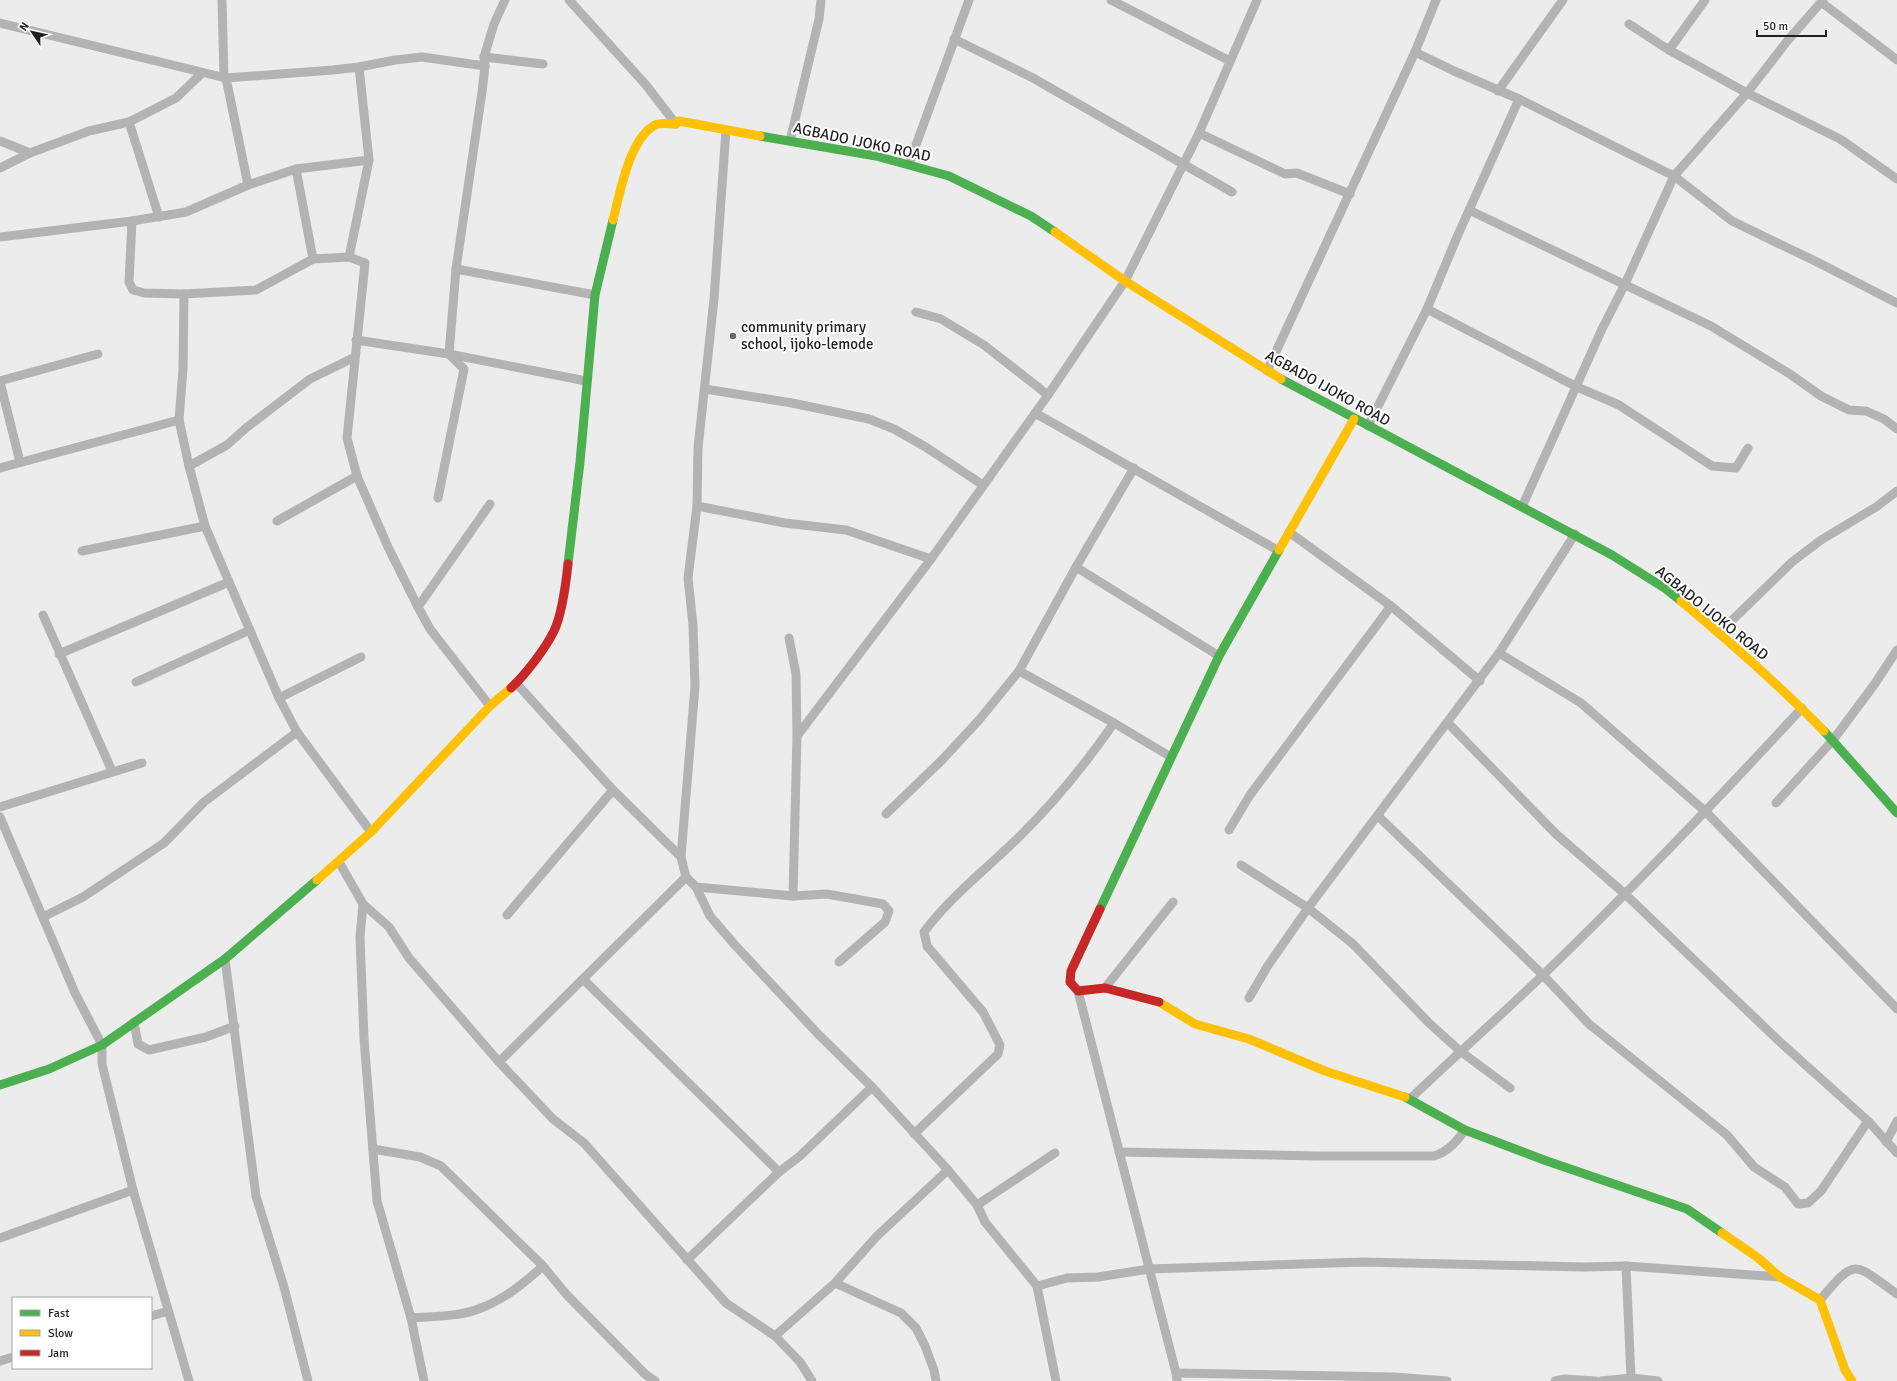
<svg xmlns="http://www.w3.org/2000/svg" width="1897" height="1381" font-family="Signika,sans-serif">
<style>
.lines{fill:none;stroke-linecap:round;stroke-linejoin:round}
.street{stroke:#b3b3b3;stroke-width:9}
.fast{stroke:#4caf50;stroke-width:9}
.slow{stroke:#ffc107;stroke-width:9}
.jam{stroke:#c62828;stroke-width:9}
.poi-dot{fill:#666766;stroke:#fff;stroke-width:1.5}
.labels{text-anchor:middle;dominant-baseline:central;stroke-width:4;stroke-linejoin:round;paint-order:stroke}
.street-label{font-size:15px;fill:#1f201f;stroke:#fff}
.poi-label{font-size:15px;fill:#1f201f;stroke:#fff;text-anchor:start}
</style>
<rect width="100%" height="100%" fill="#ebeceb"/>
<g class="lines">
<g class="street">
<path d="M 222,0 L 224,78"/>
<path d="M 569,0 L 646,85 L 676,124"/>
<path d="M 1111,0 L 1230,61"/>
<path d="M 1821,2 L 1897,60"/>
<path d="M 0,23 L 226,78 L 333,70 L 359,67 L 395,60 L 422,57 L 485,66"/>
<path d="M 1629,24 L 1669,50 L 1747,93 L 1840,139 L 1897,179"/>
<path d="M 954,39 L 1033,78 L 1232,192"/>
<path d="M 1669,50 L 1705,0"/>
<path d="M 1415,52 L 1454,71 L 1519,99 L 1674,176 L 1732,221 L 1817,262 L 1897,303"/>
<path d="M 484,57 L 543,64"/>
<path d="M 226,78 L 248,185"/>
<path d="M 1498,91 L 1563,0"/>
<path d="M 129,122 L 159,217"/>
<path d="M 1199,133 L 1285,174 L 1297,173 L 1350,194"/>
<path d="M 0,141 L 30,153"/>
<path d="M 790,141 L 819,19 L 821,0"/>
<path d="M 909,164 L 969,0"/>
<path d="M 0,168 L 30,153 L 89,131 L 129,122 L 176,98 L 202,73"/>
<path d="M 296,169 L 369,160"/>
<path d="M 1469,210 L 1711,326 L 1790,374 L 1821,396 L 1849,410 L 1866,411 L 1884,419 L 1897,429"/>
<path d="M 132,221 L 129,282 L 133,290 L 144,293 L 184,294 L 256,290 L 313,259 L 349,257 L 365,263 L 347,438 L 357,476 L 388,547 L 418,607 L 430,629 L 490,706"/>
<path d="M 0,237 L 132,221 L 186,212 L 248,185 L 296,169 L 313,259"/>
<path d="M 349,257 L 369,160 L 359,67"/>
<path d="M 456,269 L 595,295"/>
<path d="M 184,294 L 183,369 L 179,420 L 189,466 L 205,526 L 279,698 L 297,732 L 371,832"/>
<path d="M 1427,309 L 1577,387 L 1619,405 L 1712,466 L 1736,468 L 1748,448"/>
<path d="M 916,312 L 941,319 L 984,345 L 1048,395"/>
<path d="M 356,340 L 449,354 L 586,381"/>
<path d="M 1267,371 L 1415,52 L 1436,0"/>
<path d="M 0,381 L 98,354"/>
<path d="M 0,382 L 20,462"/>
<path d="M 705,389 L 792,403 L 869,419 L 894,429 L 924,446 L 983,485"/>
<path d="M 1035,413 L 1279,551"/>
<path d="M 1368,426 L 1427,309 L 1457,237 L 1519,99"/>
<path d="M 189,466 L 227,445 L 246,428 L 310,379 L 355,357"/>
<path d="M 0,468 L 179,420"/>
<path d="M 438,498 L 464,369 L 449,354 L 456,269 L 482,92 L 485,66 L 484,57 L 494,24 L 505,0"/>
<path d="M 697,506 L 785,523 L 846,530 L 931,559"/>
<path d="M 1522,507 L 1602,329 L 1625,284 L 1674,176 L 1747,93 L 1788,40 L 1823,0"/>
<path d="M 277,521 L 357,476"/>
<path d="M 1289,532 L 1391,606 L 1480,681"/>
<path d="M 82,551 L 205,526"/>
<path d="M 1076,567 L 1219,656"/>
<path d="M 418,607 L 490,504"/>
<path d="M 43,615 L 112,771"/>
<path d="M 1719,633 L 1792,562 L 1821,540 L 1876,507 L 1897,491"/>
<path d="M 789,638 L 796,674 L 797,736 L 793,896"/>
<path d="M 1499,653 L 1581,703 L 1706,812 L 1897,1009"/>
<path d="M 59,654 L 229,582"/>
<path d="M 1019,671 L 1114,723 L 1171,757"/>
<path d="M 136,682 L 250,630"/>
<path d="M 516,683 L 613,790 L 681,857 L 686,877 L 696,887 L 710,916 L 734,944 L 819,1035 L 872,1087 L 948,1170 L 977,1205 L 985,1222 L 1037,1286 L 1056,1381"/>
<path d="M 279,698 L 361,657"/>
<path d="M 1448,723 L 1556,834 L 1625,894 L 1779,1041 L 1868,1121 L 1897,1153"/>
<path d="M 797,736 L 931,559 L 1048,395 L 1125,281 L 1199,133 L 1257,0"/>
<path d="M 1776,803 L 1833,740 L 1874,685 L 1897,650"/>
<path d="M 0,807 L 142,763"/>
<path d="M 886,814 L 942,760 L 979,720 L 1019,671 L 1076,567 L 1134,468"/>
<path d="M 1378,816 L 1543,975 L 1589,1024 L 1727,1135 L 1754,1167 L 1785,1187 L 1798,1204 L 1808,1203 L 1821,1191 L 1868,1121"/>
<path d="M 0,817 L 75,993 L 102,1045 L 102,1064 L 133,1190 L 189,1381"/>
<path d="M 1229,830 L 1250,795 L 1391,606"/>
<path d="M 681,857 L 695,686 L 693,625 L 688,578 L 697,506 L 698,448 L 714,299 L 726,130"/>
<path d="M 339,862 L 363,904 L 389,927 L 409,958 L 499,1062 L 553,1119 L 584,1143 L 726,1303 L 775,1336 L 800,1362 L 812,1381"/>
<path d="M 1241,865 L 1308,908 L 1353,944 L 1429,1023 L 1460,1051 L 1510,1088"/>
<path d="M 696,887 L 793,896 L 827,894 L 883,904 L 889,911 L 885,922 L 839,962"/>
<path d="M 363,904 L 360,937 L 364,1039 L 377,1201 L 411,1318 L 424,1381"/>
<path d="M 507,915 L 613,790"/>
<path d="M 43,917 L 83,897 L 164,843 L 204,802 L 297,732"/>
<path d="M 225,959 L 256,1196 L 284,1287 L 308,1381"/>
<path d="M 583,979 L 779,1172"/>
<path d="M 1105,988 L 1173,902"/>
<path d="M 1078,991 L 1176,1373 L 1177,1381"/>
<path d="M 1249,998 L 1267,967 L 1308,908 L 1499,653 L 1575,534"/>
<path d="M 134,1022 L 138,1044 L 149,1050 L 206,1037 L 235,1026"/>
<path d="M 499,1062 L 686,877"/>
<path d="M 1410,1099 C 1454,1057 1499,1017 1543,975 C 1632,889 1718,799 1802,708"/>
<path d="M 914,1134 L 998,1054 L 1000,1045 L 983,1012 L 927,946 L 924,932 C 950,897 985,870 1017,839 C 1055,802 1084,766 1114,723"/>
<path d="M 1886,1142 L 1897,1121"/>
<path d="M 373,1149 L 420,1157 L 441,1166 L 543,1266 L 566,1294 L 645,1374 L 655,1381"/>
<path d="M 1119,1152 L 1316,1156 L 1434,1156 C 1449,1151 1456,1142 1465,1130"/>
<path d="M 977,1205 L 1055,1153"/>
<path d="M 0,1238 L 133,1190"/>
<path d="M 687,1260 L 779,1172 L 800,1156 L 872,1087"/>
<path d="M 1626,1266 L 1631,1378"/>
<path d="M 835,1283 L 901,1313 L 916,1328 L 925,1346 L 934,1370 L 936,1381"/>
<path d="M 1037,1286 L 1067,1278 L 1098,1277 L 1149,1269 L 1363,1262 L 1585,1267 L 1626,1266 L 1780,1277"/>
<path d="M 1820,1300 C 1857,1256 1853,1263 1897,1294"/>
<path d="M 151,1316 L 168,1311"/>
<path d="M 411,1318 C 433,1316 460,1317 481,1308 C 505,1299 524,1283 543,1266"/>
<path d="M 775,1336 L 835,1283 L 877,1236 L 948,1170"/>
<path d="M 0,1361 L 13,1357"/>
<path d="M 1176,1373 L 1394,1377 L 1447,1381"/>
<path d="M 1555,1381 L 1565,1379 L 1595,1381"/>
<path d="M 1601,1381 L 1631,1378 L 1658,1381"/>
</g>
<g class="fast">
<path d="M 760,136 L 876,156 L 949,176 L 1031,216 L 1055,232"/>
<path d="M 1281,379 L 1612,555 L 1666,589 L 1681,601"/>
<path d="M 568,564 L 580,462 L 595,295 L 613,220"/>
<path d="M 1824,731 L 1897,813"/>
<path d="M 1100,909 L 1219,656 L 1279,550"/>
<path d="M 0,1085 L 49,1069 L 102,1045 L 225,959 L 317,880"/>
<path d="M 1405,1097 L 1465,1130 L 1544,1160 L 1687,1209 L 1722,1233"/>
</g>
<g class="slow">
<path d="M 613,220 C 620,193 629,139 655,125 C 660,122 670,124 676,124 L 679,121 L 760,136"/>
<path d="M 1055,232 L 1125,281 L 1281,379"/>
<path d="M 1279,550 L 1354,419"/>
<path d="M 1681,601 C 1730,642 1779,685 1824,731"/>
<path d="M 317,880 L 371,832 L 490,706 L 511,688"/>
<path d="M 1159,1002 L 1195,1024 L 1249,1039 L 1325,1071 L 1405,1097"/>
<path d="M 1722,1233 L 1757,1257 L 1780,1277 L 1820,1300 L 1845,1370 L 1852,1381"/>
</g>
<g class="jam">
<path d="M 511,688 C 526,674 545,649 554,631 C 562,614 566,583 568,564"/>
<path d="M 1100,909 L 1071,971 L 1070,982 L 1078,991 L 1105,988 L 1159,1002"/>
</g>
</g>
<circle class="poi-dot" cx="733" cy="336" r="4"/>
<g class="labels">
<g class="street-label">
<text transform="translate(862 142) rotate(12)">AGBADO IJOKO ROAD</text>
<text transform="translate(1328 388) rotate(29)">AGBADO IJOKO ROAD</text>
<text transform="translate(1712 613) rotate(39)">AGBADO IJOKO ROAD</text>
</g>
<g class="poi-label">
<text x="741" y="327">community primary<tspan x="741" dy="17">school, ijoko-lemode</tspan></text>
</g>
</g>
<rect x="12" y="1297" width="140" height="72" fill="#ffffff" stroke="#a5a6a5"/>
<rect x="20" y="1310" width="20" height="6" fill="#4caf50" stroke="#a5a6a5"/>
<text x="48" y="1317" font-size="12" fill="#1f201f">Fast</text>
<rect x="20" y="1330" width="20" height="6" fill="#ffc107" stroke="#a5a6a5"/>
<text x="48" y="1337" font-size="12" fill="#1f201f">Slow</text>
<rect x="20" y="1350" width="20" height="6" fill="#c62828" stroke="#a5a6a5"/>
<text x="48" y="1357" font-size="12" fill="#1f201f">Jam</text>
<g transform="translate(32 32) rotate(304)" stroke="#ffffff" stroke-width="3" paint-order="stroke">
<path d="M0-3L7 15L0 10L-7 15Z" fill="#1f201f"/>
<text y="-6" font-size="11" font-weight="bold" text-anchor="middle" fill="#1f201f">N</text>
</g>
<path d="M1757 30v6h69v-6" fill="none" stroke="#1f201f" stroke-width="2"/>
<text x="1763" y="30" font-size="12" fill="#1f201f" stroke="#ffffff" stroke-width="3" paint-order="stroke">50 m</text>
</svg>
